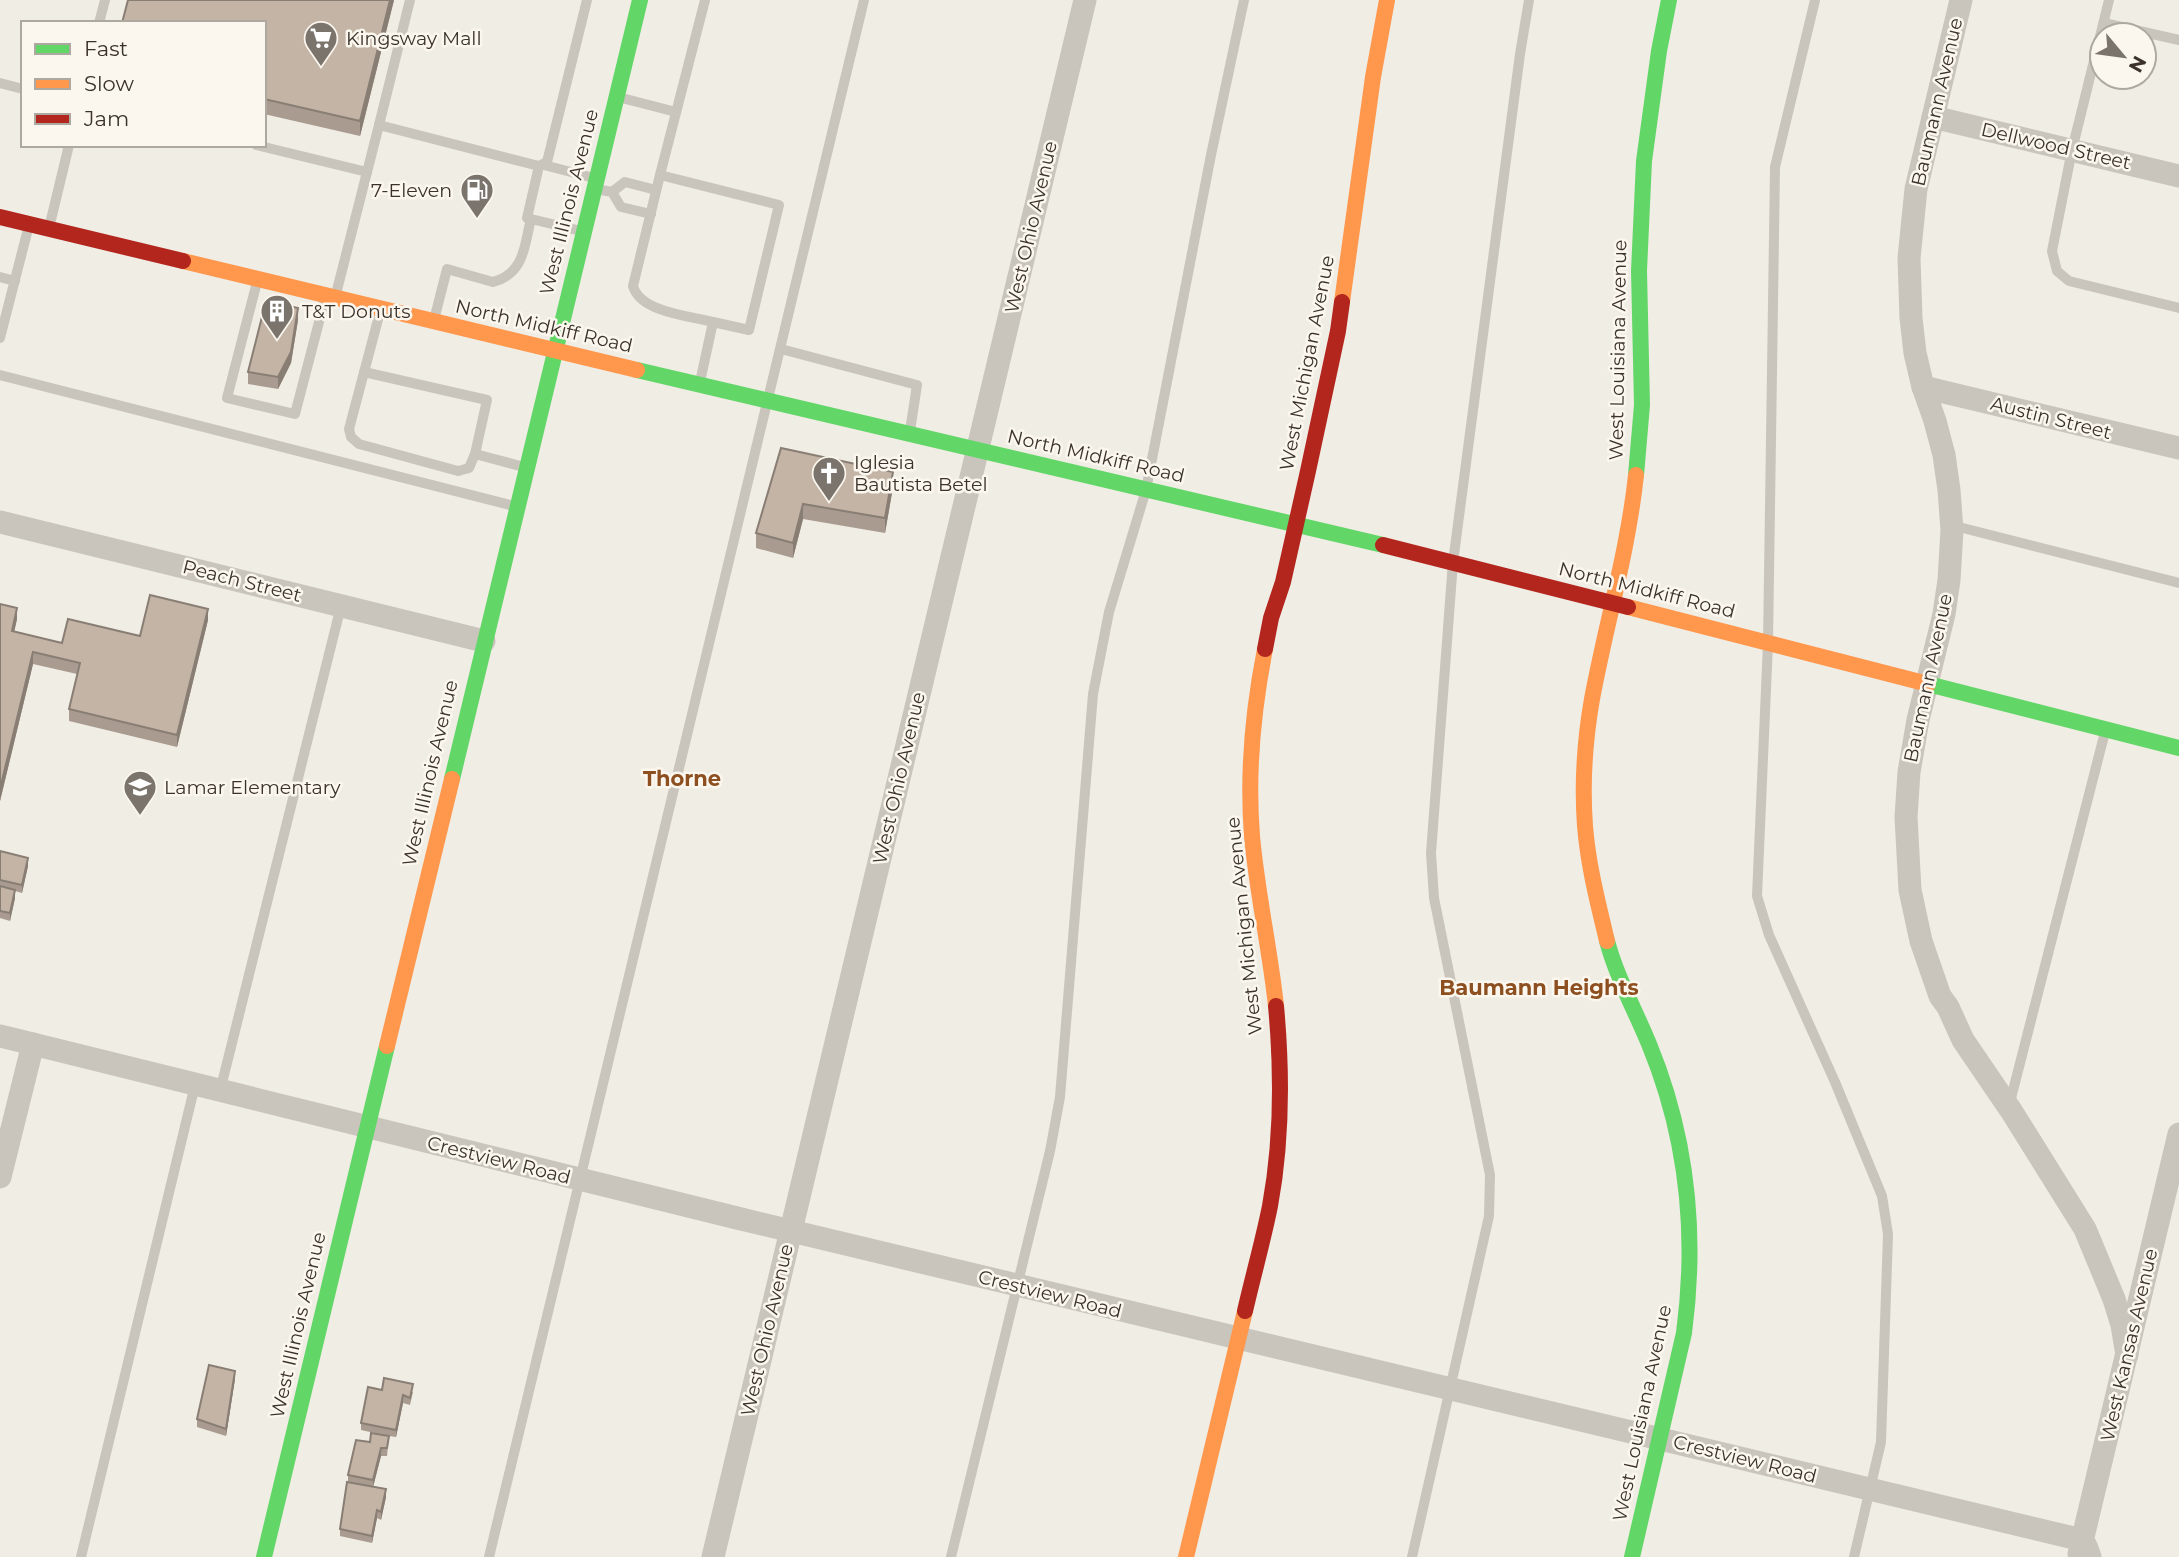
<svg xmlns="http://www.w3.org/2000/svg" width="2179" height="1557" font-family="Montserrat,sans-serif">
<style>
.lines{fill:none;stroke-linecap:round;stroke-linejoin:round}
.lane{stroke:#c9c5bd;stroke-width:10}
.street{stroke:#c9c5bd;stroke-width:23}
.fast{stroke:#63d668;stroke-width:16}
.slow{stroke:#ff974d;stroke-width:16}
.jam{stroke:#b3261e;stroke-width:16}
.wall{fill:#a99b8f}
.shaded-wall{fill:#897e74}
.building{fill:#c4b4a6;stroke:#897e74;stroke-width:2}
.labels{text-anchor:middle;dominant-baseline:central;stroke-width:5;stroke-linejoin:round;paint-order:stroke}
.poi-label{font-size:19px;fill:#3b332b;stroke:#fbf7ee;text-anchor:start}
.street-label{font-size:19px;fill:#3b332b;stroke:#fbf7ee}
.neighbourhood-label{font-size:21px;font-weight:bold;fill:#8d4f20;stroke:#fbf7ee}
</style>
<rect width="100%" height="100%" fill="#f0ede5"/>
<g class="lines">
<g class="lane">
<path d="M 1815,0 L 1775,167 L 1768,643 L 1757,896 L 1769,935 L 1835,1082 L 1882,1196 L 1888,1234 L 1881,1442 L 1854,1557"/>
<path d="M 2109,0 L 2072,150 L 2052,251 L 2057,271 L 2069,281 L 2179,308"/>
<path d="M 99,23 L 105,0"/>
<path d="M 2104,23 L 2179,40"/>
<path d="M 0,83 L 23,89"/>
<path d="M 618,97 L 676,112"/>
<path d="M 379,125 L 410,0"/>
<path d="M 256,145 L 367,172"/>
<path d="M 544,165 L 594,178"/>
<path d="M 539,166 L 527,218 L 581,231"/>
<path d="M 660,175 L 705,0"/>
<path d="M 596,189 L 612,192 L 621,207 L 651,214"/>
<path d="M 612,192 L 625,182 L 656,190"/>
<path d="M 49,228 L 69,145"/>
<path d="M 0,277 L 15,281"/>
<path d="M 257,282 L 227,398 L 295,414 L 325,299"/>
<path d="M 336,294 L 379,125 L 539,166 L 547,162 L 587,0"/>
<path d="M 380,312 L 349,429 L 351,437 L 359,444 L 458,471 L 469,468 L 475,454 L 524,467"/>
<path d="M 434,320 L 447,269 L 493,282 C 525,273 524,246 531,219"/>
<path d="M 0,338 L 28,229"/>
<path d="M 781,349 L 917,385 L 910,431"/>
<path d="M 364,372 L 487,400 L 475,454"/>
<path d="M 0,375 L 514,506"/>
<path d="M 700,382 L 713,322 L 749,330 L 779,205 L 660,175 L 633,286 C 640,312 689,316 713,322"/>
<path d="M 1951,525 L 2179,583"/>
<path d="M 220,1091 L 341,606"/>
<path d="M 2009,1106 L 2105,732"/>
<path d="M 81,1557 L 195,1085"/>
<path d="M 489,1557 L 864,0"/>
<path d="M 951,1557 L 1050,1151 L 1060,1097 L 1093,694 L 1109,612 L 1146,490 L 1211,155 L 1244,0"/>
<path d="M 1412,1557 L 1489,1216 L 1490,1175 L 1434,898 L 1431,853 L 1453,562 L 1520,54 L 1529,0"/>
</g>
<g class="street">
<path d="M 1961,0 L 1916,189 L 1909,258 L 1911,318 L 1915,353 L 1923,387 L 1935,421 L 1944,455 L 1949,490 L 1952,530 L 1949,580 L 1944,614 L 1918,720 L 1909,772 L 1906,817 L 1910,890 L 1921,941 L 1940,996 L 1948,1007 L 1963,1040 L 2012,1112 L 2085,1229 L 2114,1299 L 2122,1325 L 2127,1355"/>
<path d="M 1933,117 L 2179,176"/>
<path d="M 1923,387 L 2179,448"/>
<path d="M 0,522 L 484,641"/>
<path d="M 0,1036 L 737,1218 L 2078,1539 L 2086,1546 L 2090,1557"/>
<path d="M 0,1177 L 33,1044"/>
<path d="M 2079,1554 L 2179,1134"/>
<path d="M 713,1557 L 1085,0"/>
</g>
<g class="fast">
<path d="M 637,370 L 1383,545"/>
<path d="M 1636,475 L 1642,405 L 1639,271 L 1644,161 L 1659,51 L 1669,0"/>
<path d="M 1928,684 L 2179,748"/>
<path d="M 452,779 L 640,0"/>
<path d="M 1607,941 C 1617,978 1635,1010 1649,1044 C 1687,1136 1697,1235 1684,1333 L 1632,1557"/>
<path d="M 264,1557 L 387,1046"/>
</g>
<g class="slow">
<path d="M 183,261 L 637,370"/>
<path d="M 1342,302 L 1373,77 L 1387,0"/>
<path d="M 1628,607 L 1928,684"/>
<path d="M 1265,649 C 1253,710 1247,773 1252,836 C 1257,893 1270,949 1276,1006"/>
<path d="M 1607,941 C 1598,903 1588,865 1585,826 C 1582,785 1585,739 1592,699 C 1606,624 1628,551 1636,475"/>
<path d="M 387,1046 L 452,779"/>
<path d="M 1186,1557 L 1245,1311"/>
</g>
<g class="jam">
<path d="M 0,217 L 183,261"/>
<path d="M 1383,545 L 1628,607"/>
<path d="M 1265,649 L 1271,618 L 1283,582 L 1308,471 L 1338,331 L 1342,302"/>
<path d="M 1245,1311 C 1253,1276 1263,1241 1270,1206 C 1282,1141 1282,1071 1276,1006"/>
</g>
</g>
<g class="wall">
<path d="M 394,0 L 360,136 L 264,114 L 264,23 Z"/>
<path d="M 298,320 L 291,363 L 278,389 L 248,384 L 248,372 Z"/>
<path d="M 781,448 L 893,487 L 885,533 L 803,519 L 793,558 L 756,548 L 756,533 Z"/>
<path d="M 0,604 L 17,619 L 14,631 L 62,643 L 140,636 L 208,620 L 177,747 L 69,721 L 69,709 L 77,674 L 33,664 L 0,801 Z"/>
<path d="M 0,851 L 28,866 L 22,893 L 15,891 L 15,898 L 10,921 L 0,918 Z"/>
<path d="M 235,1379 L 226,1436 L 197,1427 L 197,1419 Z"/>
<path d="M 382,1390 L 413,1392 L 410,1405 L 403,1403 L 396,1437 L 389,1436 L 387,1456 L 381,1456 L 373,1487 L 386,1497 L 381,1520 L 377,1518 L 372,1543 L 340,1536 L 340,1529 L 348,1482 L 348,1475 L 370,1442 L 388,1436 L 361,1430 L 361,1423 Z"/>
</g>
<g class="shaded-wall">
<path d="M 390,0 L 394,0 L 360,136 L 360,121 Z"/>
<path d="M 298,308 L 298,320 L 291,363 L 278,389 L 278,377 Z"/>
<path d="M 893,472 L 893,487 L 885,533 L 885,518 Z"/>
<path d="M 803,504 L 803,519 L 793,558 L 793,543 Z"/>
<path d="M 17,608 L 17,619 L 12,642 L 12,631 Z"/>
<path d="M 208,609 L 208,620 L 177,747 L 177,735 Z"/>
<path d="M 33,652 L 33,664 L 0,801 L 0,789 Z"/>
<path d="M 28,858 L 28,866 L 22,893 L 22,885 Z"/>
<path d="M 15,890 L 15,898 L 10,921 L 10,913 Z"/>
<path d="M 235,1371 L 235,1379 L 226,1436 L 226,1429 Z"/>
<path d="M 403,1395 L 403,1403 L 396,1437 L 396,1430 Z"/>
<path d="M 381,1448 L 381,1456 L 373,1487 L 373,1480 Z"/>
<path d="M 386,1489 L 386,1497 L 381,1520 L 381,1512 Z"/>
<path d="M 377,1510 L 377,1518 L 372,1543 L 372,1536 Z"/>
</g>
<g class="building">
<path d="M 128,0 L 390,0 L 360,121 L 264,99 L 264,23 L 122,23 Z"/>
<path d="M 266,301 L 298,308 L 291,352 L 278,377 L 248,372 Z"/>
<path d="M 781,448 L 893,472 L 885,518 L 803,504 L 793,543 L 756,533 Z"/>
<path d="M 150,595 L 208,609 L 177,735 L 69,709 L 80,663 L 33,652 L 0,789 L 0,604 L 17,608 L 12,631 L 62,643 L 68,619 L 140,636 Z"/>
<path d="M 0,851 L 28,858 L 22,885 L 0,880 Z"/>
<path d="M 0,886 L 15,890 L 10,913 L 0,911 Z"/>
<path d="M 209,1365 L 235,1371 L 226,1429 L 197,1419 Z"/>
<path d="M 384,1378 L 413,1384 L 410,1398 L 403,1395 L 396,1430 L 361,1423 L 368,1387 L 382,1390 Z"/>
<path d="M 371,1433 L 389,1436 L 387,1448 L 381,1448 L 373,1480 L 348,1475 L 356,1440 L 370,1442 Z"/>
<path d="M 347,1482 L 386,1489 L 381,1512 L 377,1510 L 372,1536 L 340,1529 Z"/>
</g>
<defs>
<symbol id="supermarket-pin" viewBox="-11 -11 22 30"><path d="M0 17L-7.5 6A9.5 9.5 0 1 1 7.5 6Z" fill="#7a746c" stroke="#fbf7ee"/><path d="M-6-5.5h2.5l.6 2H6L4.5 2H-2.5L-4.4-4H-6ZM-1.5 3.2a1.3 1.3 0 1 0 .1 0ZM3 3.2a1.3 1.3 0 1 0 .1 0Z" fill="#fff"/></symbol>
<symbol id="fuel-pin" viewBox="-11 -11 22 30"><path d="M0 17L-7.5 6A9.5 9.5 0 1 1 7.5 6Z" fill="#7a746c" stroke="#fbf7ee"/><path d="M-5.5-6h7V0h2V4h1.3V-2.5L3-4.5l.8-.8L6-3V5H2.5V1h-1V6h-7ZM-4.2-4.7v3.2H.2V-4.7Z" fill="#fff"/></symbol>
<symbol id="building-pin" viewBox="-11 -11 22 30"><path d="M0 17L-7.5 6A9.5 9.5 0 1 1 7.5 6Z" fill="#7a746c" stroke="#fbf7ee"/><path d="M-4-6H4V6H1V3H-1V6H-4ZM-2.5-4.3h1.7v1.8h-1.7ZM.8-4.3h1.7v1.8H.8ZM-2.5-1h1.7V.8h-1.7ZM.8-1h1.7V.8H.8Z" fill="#fff"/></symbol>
<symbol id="church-pin" viewBox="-11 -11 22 30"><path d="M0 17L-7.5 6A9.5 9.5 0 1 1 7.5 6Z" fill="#7a746c" stroke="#fbf7ee"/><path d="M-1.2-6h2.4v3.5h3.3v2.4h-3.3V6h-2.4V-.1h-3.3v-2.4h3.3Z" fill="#fff"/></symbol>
<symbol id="school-pin" viewBox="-11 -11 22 30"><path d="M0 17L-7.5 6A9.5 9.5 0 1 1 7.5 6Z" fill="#7a746c" stroke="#fbf7ee"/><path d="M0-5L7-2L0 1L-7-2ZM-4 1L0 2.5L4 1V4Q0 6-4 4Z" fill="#fff"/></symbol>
</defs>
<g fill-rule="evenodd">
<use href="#supermarket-pin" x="302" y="19" width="38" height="52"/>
<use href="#fuel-pin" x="458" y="171" width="38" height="52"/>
<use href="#building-pin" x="258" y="292" width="38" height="52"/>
<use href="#church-pin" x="810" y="454" width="38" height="52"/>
<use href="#school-pin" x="121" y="768" width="38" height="52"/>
</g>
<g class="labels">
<g class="poi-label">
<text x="346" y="38">Kingsway Mall</text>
<text x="452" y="190" text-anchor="end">7-Eleven</text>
<text x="302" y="311">T&amp;T Donuts</text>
<text x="854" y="462">Iglesia<tspan x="854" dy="22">Bautista Betel</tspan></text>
<text x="164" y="787">Lamar Elementary</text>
</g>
<g class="street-label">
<text transform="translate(1937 102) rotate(-77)">Baumann Avenue</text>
<text transform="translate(2056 146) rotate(13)">Dellwood Street</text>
<text transform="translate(569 202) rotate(-76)">West Illinois Avenue</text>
<text transform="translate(1031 227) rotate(-77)">West Ohio Avenue</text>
<text transform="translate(544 326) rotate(13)">North Midkiff Road</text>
<text transform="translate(1618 350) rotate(-89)">West Louisiana Avenue</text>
<text transform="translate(1307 363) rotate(-79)">West Michigan Avenue</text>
<text transform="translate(2051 418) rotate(14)">Austin Street</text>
<text transform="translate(1096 456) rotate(13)">North Midkiff Road</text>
<text transform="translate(242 581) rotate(14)">Peach Street</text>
<text transform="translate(1647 590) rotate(14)">North Midkiff Road</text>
<text transform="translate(1928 678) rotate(-78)">Baumann Avenue</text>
<text transform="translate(430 773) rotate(-77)">West Illinois Avenue</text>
<text transform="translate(899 778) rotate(-77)">West Ohio Avenue</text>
<text transform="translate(1244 926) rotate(-96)">West Michigan Avenue</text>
<text transform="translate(499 1160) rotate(14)">Crestview Road</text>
<text transform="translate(1050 1294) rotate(14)">Crestview Road</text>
<text transform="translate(298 1325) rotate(-77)">West Illinois Avenue</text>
<text transform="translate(767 1330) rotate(-77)">West Ohio Avenue</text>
<text transform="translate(2129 1345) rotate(-77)">West Kansas Avenue</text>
<text transform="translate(1642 1413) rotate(-78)">West Louisiana Avenue</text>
<text transform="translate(1745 1459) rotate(14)">Crestview Road</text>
</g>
<g class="neighbourhood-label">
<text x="682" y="778">Thorne</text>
<text x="1539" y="987">Baumann Heights</text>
</g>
</g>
<rect x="21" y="21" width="245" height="126" fill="#fbf7ee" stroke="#aea9a0" stroke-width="2"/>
<rect x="35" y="44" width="35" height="10" fill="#63d668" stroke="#aea9a0" stroke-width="2"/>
<text x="84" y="56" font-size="21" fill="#3b332b">Fast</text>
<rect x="35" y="79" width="35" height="10" fill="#ff974d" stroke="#aea9a0" stroke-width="2"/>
<text x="84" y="91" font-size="21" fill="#3b332b">Slow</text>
<rect x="35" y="114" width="35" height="10" fill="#b3261e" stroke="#aea9a0" stroke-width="2"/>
<text x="84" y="126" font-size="21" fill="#3b332b">Jam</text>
<g transform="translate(2123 56) rotate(119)"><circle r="33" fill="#fbf7ee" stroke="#aea9a0" stroke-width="2"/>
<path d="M0-5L12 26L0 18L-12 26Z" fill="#7a746c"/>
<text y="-10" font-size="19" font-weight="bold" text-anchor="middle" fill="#3b332b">N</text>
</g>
</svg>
